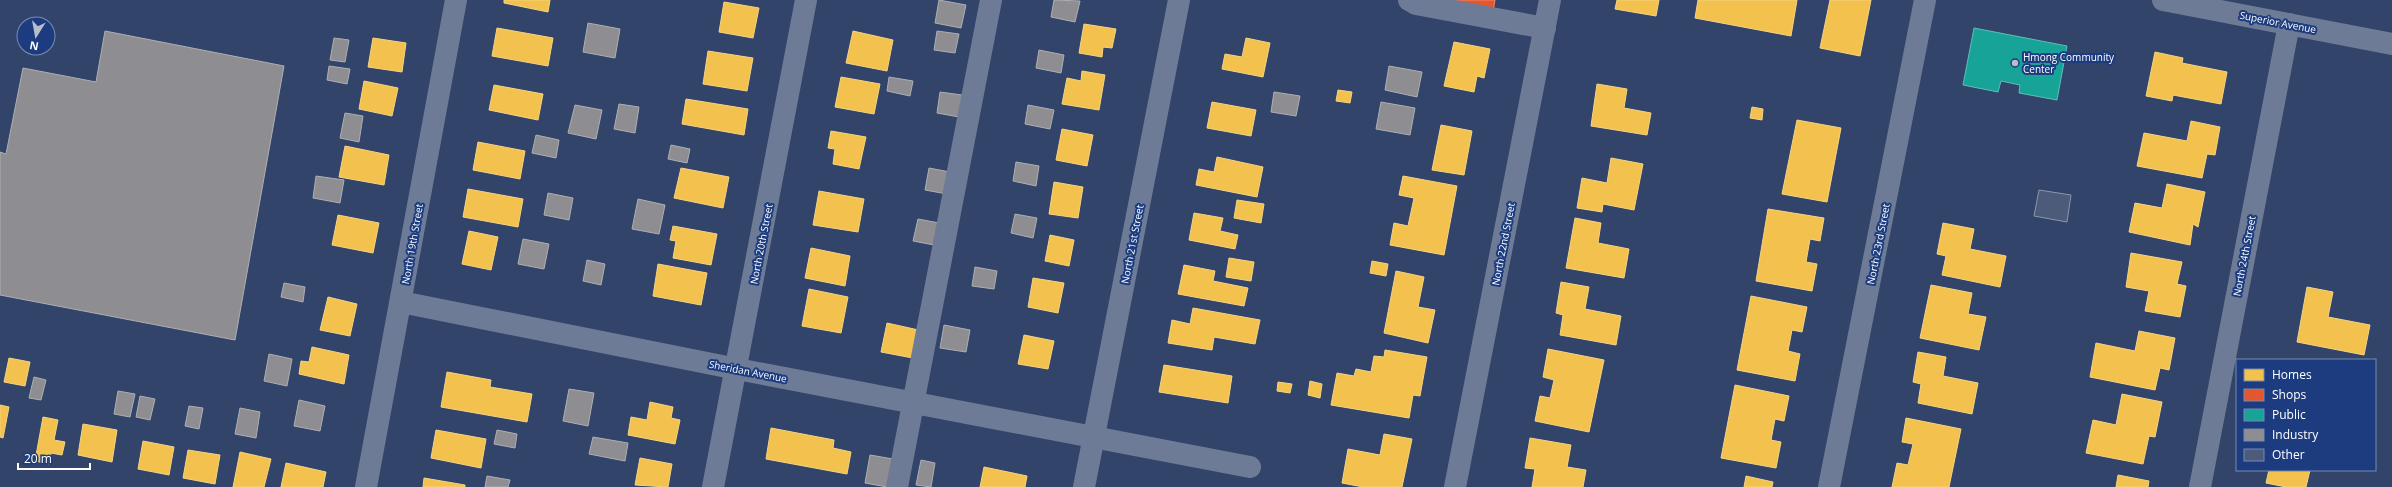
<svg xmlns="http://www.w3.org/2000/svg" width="2392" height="487" font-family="'Open Sans',sans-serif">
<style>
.homes{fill:#f2c14e;stroke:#f6d483}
.shops{fill:#e4572e;stroke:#ec896d}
.public{fill:#17a398;stroke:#5dbfb7}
.industry{fill:#8d8d92;stroke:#afafb3}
.building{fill:#4c5b79;stroke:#8b96ae}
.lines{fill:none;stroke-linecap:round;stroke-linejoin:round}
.minor{stroke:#6e7b97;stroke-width:22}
.poi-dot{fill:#b7beca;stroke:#1c3c7f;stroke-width:1.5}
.labels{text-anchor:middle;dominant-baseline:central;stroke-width:4;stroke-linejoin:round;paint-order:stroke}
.street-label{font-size:10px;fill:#fff;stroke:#1c3c7f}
.poi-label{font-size:10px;fill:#fff;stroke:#1c3c7f;text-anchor:start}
</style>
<rect width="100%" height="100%" fill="#324469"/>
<g class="homes">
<path d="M 504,0 L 550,0 L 548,12 L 504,3 Z"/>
<path d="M 1617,0 L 1659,0 L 1656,16 L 1615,9 Z"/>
<path d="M 1698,0 L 1797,0 L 1791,36 L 1695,18 Z"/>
<path d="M 1830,0 L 1871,0 L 1860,56 L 1820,48 Z"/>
<path d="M 724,2 L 759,8 L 753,38 L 719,32 Z"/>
<path d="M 1084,24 L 1116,29 L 1112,48 L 1103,47 L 1102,57 L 1079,53 Z"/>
<path d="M 497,28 L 553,38 L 548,66 L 492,56 Z"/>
<path d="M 853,31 L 893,40 L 887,71 L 846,63 Z"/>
<path d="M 373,38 L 406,43 L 402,72 L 368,67 Z"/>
<path d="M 1246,38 L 1270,43 L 1263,77 L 1222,69 L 1225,54 L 1242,57 Z"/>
<path d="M 1454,42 L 1490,49 L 1484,78 L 1477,76 L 1474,92 L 1444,86 Z"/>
<path d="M 708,51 L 753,58 L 747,91 L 703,84 Z"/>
<path d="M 2155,52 L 2183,58 L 2182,63 L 2227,72 L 2221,104 L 2173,95 L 2172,101 L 2146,96 Z"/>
<path d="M 1082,71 L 1105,75 L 1099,110 L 1062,104 L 1067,78 L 1081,81 Z"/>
<path d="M 841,77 L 880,84 L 874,114 L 835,107 Z"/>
<path d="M 364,81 L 398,88 L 392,116 L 359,109 Z"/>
<path d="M 1597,84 L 1627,89 L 1624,108 L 1651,113 L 1647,135 L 1591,126 Z"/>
<path d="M 494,85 L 543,94 L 538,120 L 489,110 Z"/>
<path d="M 1338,90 L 1352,92 L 1350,103 L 1336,101 Z"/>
<path d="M 686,99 L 748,109 L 744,135 L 682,124 Z"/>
<path d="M 1212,102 L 1256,110 L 1251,136 L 1207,128 Z"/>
<path d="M 1752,107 L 1763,109 L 1762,120 L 1750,118 Z"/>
<path d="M 1797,120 L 1841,128 L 1827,202 L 1782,194 Z"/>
<path d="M 2191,121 L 2220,127 L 2215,155 L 2207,154 L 2202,178 L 2137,166 L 2144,133 L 2187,141 Z"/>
<path d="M 1441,125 L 1472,131 L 1464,175 L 1432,170 Z"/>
<path d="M 1062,129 L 1093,135 L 1087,166 L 1056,160 Z"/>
<path d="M 831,131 L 866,137 L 859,169 L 833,164 L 835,149 L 828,148 Z"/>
<path d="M 478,142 L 525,151 L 520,179 L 473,170 Z"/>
<path d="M 345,146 L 389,155 L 384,185 L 339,177 Z"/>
<path d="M 1217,157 L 1263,167 L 1257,197 L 1196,185 L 1199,169 L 1214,172 Z"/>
<path d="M 1611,158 L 1643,164 L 1634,210 L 1603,204 L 1602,212 L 1577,208 L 1582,178 L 1607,183 Z"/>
<path d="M 681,168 L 729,177 L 723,208 L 674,198 Z"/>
<path d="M 1403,176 L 1457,186 L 1444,255 L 1390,245 L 1394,223 L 1408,226 L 1414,198 L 1399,195 Z"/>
<path d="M 1054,182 L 1083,187 L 1078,218 L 1049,214 Z"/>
<path d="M 2167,184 L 2205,192 L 2198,227 L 2193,224 L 2190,245 L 2129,232 L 2135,203 L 2162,208 Z"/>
<path d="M 468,189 L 523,199 L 518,227 L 463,217 Z"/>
<path d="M 819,191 L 864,199 L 858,232 L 813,225 Z"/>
<path d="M 1237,200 L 1264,204 L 1261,223 L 1234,218 Z"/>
<path d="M 1768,209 L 1824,218 L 1820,241 L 1810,239 L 1806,262 L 1817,264 L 1812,291 L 1756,281 Z"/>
<path d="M 1194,213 L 1223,218 L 1220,231 L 1238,235 L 1235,249 L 1189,240 Z"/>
<path d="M 338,215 L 379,223 L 373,253 L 332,245 Z"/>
<path d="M 1575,218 L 1601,223 L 1598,243 L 1629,249 L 1624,278 L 1566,268 Z"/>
<path d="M 1943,223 L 1974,229 L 1970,249 L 2006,256 L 2000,287 L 1942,275 L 1946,256 L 1937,254 Z"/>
<path d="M 673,226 L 717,234 L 711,265 L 673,258 L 676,241 L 670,240 Z"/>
<path d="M 469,231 L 498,237 L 491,270 L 462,264 Z"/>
<path d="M 1050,235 L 1074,240 L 1069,266 L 1045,261 Z"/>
<path d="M 811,248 L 850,256 L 845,286 L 805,278 Z"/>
<path d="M 2131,253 L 2182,262 L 2177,284 L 2186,286 L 2180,317 L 2145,311 L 2149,291 L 2126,287 Z"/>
<path d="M 1229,258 L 1254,262 L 1251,281 L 1226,277 Z"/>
<path d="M 1372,261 L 1388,264 L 1386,276 L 1370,273 Z"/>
<path d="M 658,264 L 707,273 L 701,305 L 653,296 Z"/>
<path d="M 1184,265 L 1215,271 L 1213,281 L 1248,288 L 1244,306 L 1178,294 Z"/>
<path d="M 1396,271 L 1424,277 L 1418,307 L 1435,310 L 1428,343 L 1384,333 Z"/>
<path d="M 1033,278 L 1064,283 L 1058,313 L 1028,307 Z"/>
<path d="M 1561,282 L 1589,287 L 1585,309 L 1621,316 L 1616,345 L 1560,335 L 1563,315 L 1556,313 Z"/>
<path d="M 1931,285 L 1972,293 L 1968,314 L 1986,317 L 1979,350 L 1920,338 Z"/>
<path d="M 2307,287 L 2333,292 L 2328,317 L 2370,325 L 2364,355 L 2297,342 Z"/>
<path d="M 809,289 L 848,297 L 841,333 L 802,326 Z"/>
<path d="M 1751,296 L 1807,307 L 1802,332 L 1792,330 L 1788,351 L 1800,354 L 1795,381 L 1737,370 Z"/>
<path d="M 328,297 L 357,304 L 350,336 L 320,330 Z"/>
<path d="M 1193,308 L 1260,320 L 1255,344 L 1214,337 L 1212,350 L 1168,343 L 1172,320 L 1190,324 Z"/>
<path d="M 887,323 L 923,331 L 918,359 L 881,352 Z"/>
<path d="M 2139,331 L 2175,338 L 2169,370 L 2160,368 L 2155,390 L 2090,377 L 2096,343 L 2135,351 Z"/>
<path d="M 1024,335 L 1054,341 L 1048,369 L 1018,364 Z"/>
<path d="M 312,347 L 349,355 L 344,384 L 299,374 L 301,361 L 309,362 Z"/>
<path d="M 1548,349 L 1604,360 L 1589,432 L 1535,421 L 1540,396 L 1550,398 L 1554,380 L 1543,377 Z"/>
<path d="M 1385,350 L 1427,357 L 1420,396 L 1413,395 L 1409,418 L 1331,405 L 1337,373 L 1354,376 L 1356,369 L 1371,372 L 1374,356 L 1384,357 Z"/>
<path d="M 1918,352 L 1946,357 L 1943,376 L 1978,383 L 1972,414 L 1918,403 L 1921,384 L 1913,382 Z"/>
<path d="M 9,358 L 30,362 L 25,386 L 4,382 Z"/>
<path d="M 1164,365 L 1232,376 L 1228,403 L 1159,392 Z"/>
<path d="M 447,372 L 491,380 L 490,387 L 532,394 L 527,422 L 441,407 Z"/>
<path d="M 1310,381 L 1322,384 L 1320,398 L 1308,395 Z"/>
<path d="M 1278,382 L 1292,384 L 1290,393 L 1277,391 Z"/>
<path d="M 1735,385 L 1789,396 L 1784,421 L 1775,419 L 1771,440 L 1781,442 L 1776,468 L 1721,458 Z"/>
<path d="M 2122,394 L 2162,402 L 2155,437 L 2149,436 L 2143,464 L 2086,453 L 2093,420 L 2116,425 Z"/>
<path d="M 650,402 L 673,407 L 671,418 L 680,420 L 675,444 L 628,435 L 631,417 L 647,420 Z"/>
<path d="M 0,405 L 9,407 L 3,438 L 0,437 Z"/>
<path d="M 43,417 L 58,420 L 54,440 L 65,442 L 62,455 L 51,453 L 49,464 L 35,461 Z"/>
<path d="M 1906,418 L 1961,429 L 1949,487 L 1892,487 L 1897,463 L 1908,465 L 1913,444 L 1902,442 Z"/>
<path d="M 83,424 L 117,430 L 112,462 L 78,455 Z"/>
<path d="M 771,428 L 834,440 L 833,448 L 851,452 L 847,474 L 766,459 Z"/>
<path d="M 436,430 L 486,439 L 481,468 L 431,458 Z"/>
<path d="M 1384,434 L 1412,439 L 1402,487 L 1363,487 L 1342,483 L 1348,449 L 1380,455 Z"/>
<path d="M 1530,438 L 1571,445 L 1567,467 L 1586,470 L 1583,487 L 1532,487 L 1535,469 L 1525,468 Z"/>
<path d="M 143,441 L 174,447 L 169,475 L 138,469 Z"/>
<path d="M 188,450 L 220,455 L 215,484 L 183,478 Z"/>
<path d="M 240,452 L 271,459 L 264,487 L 233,487 Z"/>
<path d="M 640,458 L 672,464 L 668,487 L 635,485 Z"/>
<path d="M 286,463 L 326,472 L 323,487 L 281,487 Z"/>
<path d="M 984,467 L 1027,476 L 1025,487 L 980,487 Z"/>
<path d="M 2269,470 L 2310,470 L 2306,487 L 2286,487 L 2266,483 Z"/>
<path d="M 2118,475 L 2149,481 L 2148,487 L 2116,487 Z"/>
<path d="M 1746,476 L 1773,482 L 1772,487 L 1744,487 Z"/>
<path d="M 424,478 L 465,485 L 465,487 L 423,487 Z"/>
</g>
<path class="shops" d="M 1439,0 L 1495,0 L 1493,12 Z"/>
<path class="public" d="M 1974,28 L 2067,46 L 2057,100 L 2019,93 L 2020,85 L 2001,81 L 1998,92 L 1963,85 Z"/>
<g class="industry">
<path d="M 939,0 L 966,5 L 961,28 L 935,23 Z"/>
<path d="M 1054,0 L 1080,1 L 1075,22 L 1051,17 Z"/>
<path d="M 588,23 L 620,29 L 615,58 L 583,52 Z"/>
<path d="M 105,31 L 284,66 L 235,340 L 0,295 L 0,152 L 6,154 L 23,68 L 96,82 Z"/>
<path d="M 937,31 L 959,34 L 955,53 L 934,50 Z"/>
<path d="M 334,38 L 349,40 L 345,62 L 330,60 Z"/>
<path d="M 1039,50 L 1064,55 L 1061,73 L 1036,68 Z"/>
<path d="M 329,66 L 350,69 L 347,84 L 327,80 Z"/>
<path d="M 1389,66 L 1422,72 L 1417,97 L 1385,90 Z"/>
<path d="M 889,77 L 913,81 L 910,96 L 887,91 Z"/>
<path d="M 940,92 L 962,95 L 959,117 L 937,113 Z"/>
<path d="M 1274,92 L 1300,96 L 1296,116 L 1271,112 Z"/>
<path d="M 1381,102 L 1415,108 L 1410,135 L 1376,129 Z"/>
<path d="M 619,104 L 639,107 L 635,133 L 614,129 Z"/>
<path d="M 575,105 L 602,110 L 596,139 L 568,133 Z"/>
<path d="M 1028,105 L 1054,110 L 1050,129 L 1025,124 Z"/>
<path d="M 345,113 L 363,116 L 359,142 L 340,138 Z"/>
<path d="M 536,135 L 559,140 L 556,158 L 532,153 Z"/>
<path d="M 671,145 L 690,149 L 687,163 L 668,159 Z"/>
<path d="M 1016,162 L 1039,166 L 1036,186 L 1013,181 Z"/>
<path d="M 929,168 L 950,172 L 947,194 L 925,190 Z"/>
<path d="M 316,176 L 344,180 L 340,203 L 313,198 Z"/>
<path d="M 548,193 L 573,198 L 569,220 L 544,215 Z"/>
<path d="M 638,199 L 665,205 L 659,234 L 632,229 Z"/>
<path d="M 1015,214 L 1037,218 L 1033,238 L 1011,233 Z"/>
<path d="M 918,219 L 939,223 L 934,245 L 913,241 Z"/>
<path d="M 523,239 L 549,244 L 544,269 L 518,264 Z"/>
<path d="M 587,260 L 605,264 L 601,285 L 583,281 Z"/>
<path d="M 975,267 L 997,271 L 994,289 L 972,286 Z"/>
<path d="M 284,283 L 305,287 L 303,302 L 281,297 Z"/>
<path d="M 944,325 L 970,330 L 966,352 L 940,348 Z"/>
<path d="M 269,354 L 292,359 L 287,386 L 264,381 Z"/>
<path d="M 34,377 L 46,380 L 41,400 L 29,398 Z"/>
<path d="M 569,389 L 594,393 L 588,426 L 563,421 Z"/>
<path d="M 118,391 L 135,394 L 130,417 L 114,414 Z"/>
<path d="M 140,396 L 155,399 L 150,420 L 136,417 Z"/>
<path d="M 299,400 L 325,406 L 320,431 L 294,426 Z"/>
<path d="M 189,406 L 203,408 L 199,429 L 185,426 Z"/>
<path d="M 240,408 L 260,412 L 256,438 L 235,434 Z"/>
<path d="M 497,430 L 517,434 L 515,448 L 494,444 Z"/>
<path d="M 593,437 L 628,443 L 625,461 L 589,454 Z"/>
<path d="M 870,455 L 893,459 L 887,487 L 865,483 Z"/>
<path d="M 921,460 L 935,463 L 931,487 L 916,485 Z"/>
<path d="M 487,476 L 510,480 L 508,487 L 485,487 Z"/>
</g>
<path class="building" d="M 2039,190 L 2071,195 L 2067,222 L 2034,216 Z"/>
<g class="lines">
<g class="minor">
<path d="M 1409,0 L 1416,4 L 1545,28"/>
<path d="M 2163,0 L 2392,44"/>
<path d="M 401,302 L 737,369 L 1250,467"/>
<path d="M 366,487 L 456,0"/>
<path d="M 713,487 L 806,0"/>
<path d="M 897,487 L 991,0"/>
<path d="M 1084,487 L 1179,0"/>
<path d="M 1455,487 L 1550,0"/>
<path d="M 1829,487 L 1925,0"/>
<path d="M 2200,487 L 2289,24"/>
</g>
</g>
<circle class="poi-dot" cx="2015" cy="63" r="4"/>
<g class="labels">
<g class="street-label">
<text transform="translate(2278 22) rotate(11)">Superior Avenue</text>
<text transform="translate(412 244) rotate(-80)">North 19th Street</text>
<text transform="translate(761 244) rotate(-79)">North 20th Street</text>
<text transform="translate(1132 244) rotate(-79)">North 21st Street</text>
<text transform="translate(1503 244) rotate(-79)">North 22nd Street</text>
<text transform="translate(1878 244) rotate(-79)">North 23rd Street</text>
<text transform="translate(2244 256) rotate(-79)">North 24th Street</text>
<text transform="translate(748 371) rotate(11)">Sheridan Avenue</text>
</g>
<g class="poi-label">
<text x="2023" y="57">Hmong Community<tspan x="2023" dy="12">Center</tspan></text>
</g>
</g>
<rect x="2236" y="359" width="140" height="112" fill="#1c3c7f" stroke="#778ab2"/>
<rect x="2244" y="369" width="20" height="12" fill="#f2c14e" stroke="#778ab2"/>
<text x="2272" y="379" font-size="12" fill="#ffffff">Homes</text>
<rect x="2244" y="389" width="20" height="12" fill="#e4572e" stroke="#778ab2"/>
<text x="2272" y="399" font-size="12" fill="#ffffff">Shops</text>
<rect x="2244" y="409" width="20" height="12" fill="#17a398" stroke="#778ab2"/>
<text x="2272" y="419" font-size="12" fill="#ffffff">Public</text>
<rect x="2244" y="429" width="20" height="12" fill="#8d8d92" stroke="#778ab2"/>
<text x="2272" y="439" font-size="12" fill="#ffffff">Industry</text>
<rect x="2244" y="449" width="20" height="12" fill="#4c5b79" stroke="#778ab2"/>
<text x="2272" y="459" font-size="12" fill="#ffffff">Other</text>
<g transform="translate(36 36) rotate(191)"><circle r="19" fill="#1c3c7f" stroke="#778ab2"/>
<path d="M0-3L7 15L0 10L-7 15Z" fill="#b7beca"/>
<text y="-6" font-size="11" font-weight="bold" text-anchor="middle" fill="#ffffff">N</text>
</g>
<path d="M18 463v6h72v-6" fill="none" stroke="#ffffff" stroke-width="2"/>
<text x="24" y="463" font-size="12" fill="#ffffff" stroke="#1c3c7f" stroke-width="3" paint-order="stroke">20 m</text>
</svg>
